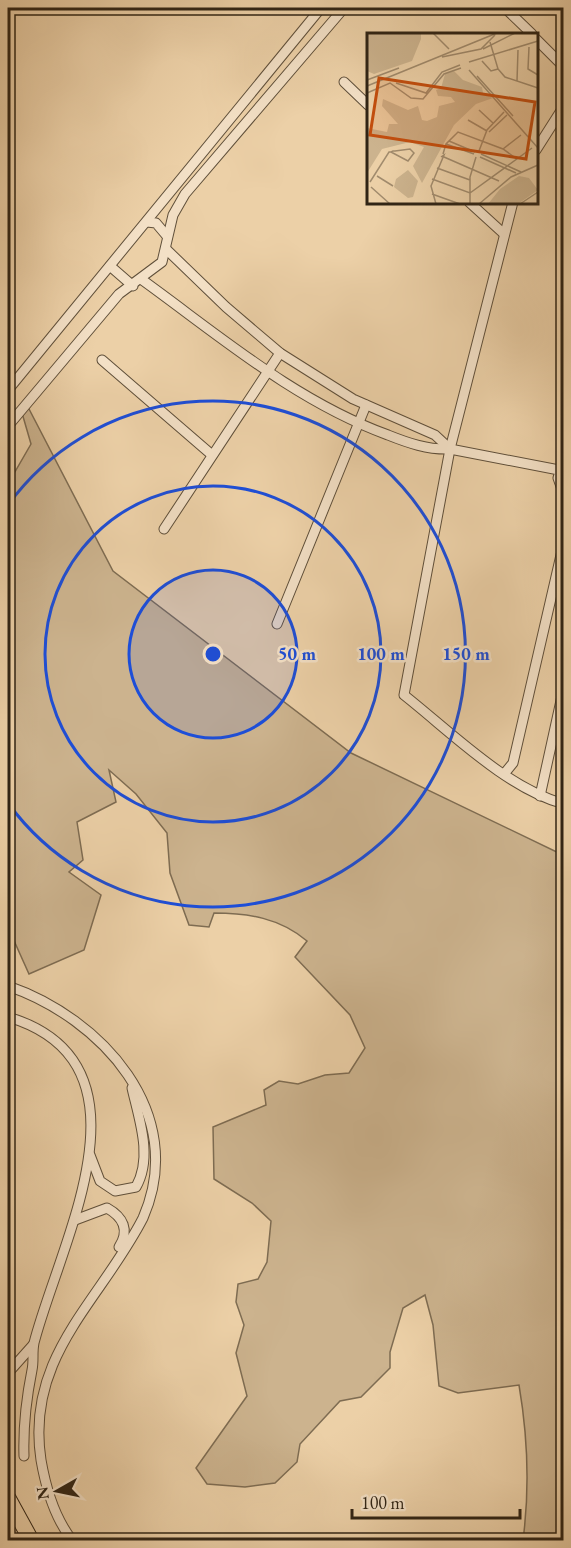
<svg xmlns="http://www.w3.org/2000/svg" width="571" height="1548" font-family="'EB Garamond',serif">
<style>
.green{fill:#ccb38e;stroke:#7e6c52;stroke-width:1.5}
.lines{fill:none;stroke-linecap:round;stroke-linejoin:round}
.minor-casing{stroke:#5f4f3a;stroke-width:11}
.primary-casing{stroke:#302415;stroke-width:17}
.minor{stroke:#f3e0c6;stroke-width:9}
.primary{stroke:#ecd0a7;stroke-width:15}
.ring{fill:none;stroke:#1d4ed8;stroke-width:3}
.inset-road{fill:none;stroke:#a18b6d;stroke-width:1.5}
.view{fill:#c34e0e;fill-opacity:0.15;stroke:#c34e0e;stroke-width:3}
.inset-edge{fill:none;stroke:#302415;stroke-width:3}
.centre{fill:#1d4ed8;stroke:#f3e0c6;stroke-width:3}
.ring-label{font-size:18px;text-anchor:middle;font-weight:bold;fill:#1d4ed8;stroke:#f3e0c6;stroke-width:5;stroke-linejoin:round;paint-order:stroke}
</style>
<rect width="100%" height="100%" fill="#ecd0a7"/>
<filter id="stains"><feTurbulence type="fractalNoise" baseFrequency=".00333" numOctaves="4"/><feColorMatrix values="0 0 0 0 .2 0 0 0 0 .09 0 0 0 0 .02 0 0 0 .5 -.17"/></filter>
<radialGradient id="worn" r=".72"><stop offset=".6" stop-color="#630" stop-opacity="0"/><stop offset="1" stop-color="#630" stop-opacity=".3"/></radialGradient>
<path class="green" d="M 28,407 L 113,571 L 351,753 L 563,855 L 563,1540 L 523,1540 C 530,1487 528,1438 519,1385 L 458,1393 L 439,1386 L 433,1325 L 425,1295 L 403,1308 L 390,1352 L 390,1368 L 361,1397 L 340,1401 L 300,1444 L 297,1462 L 275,1483 L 245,1487 L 207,1484 L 196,1468 L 247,1396 L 236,1353 L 244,1325 L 236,1302 L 238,1284 L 258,1279 L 267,1262 L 271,1221 L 252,1203 L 214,1179 L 213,1127 L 266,1105 L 264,1090 L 279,1081 L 298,1084 L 325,1075 L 349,1073 L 365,1048 L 350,1015 L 295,957 L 307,941 C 280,918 248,913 214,913 L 209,927 L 189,925 L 170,873 L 167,833 L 136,794 L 109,770 L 116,802 L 77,822 L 83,860 L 69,872 L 101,895 L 84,950 L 29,974 L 11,934 L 8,934 L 8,484 L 31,444 L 22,413 Z"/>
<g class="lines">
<defs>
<g id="minor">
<path d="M 505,8 L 532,34"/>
<path d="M 536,39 L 564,67"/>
<path d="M 344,82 L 368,105"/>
<path d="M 536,150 L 564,106"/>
<path d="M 469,202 L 503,233"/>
<path d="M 513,202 L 450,449 L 404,695 C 451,732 506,788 564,804"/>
<path d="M 147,222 L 156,223 L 167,236"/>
<path d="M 167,250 L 226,307 L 280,353 L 353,399 L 435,435 L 450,449"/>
<path d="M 110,266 L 133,286"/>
<path d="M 141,279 C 220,336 295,401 388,435 C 408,443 428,450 450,449 L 559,470"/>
<path d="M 102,360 L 212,455"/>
<path d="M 8,390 L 321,8"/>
<path d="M 8,426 L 119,294 L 162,262 L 173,215 L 185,194 L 344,8"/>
<path d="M 564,459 L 558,478 L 564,495"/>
<path d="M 164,529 L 280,353"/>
<path d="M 277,624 L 366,405"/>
<path d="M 504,774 L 513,763 L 564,542"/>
<path d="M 540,796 L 564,687"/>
<path d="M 8,986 C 101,1018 189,1113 143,1218 C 100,1302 25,1356 41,1460 C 46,1489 54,1517 72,1540"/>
<path d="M 8,1017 C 162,1063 59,1244 34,1343 C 32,1352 34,1361 32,1370 C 26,1400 23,1426 24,1456"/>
<path d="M 90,1155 L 100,1181 L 115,1191 L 136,1187 C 153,1157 139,1119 132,1088"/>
<path d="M 75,1220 L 107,1208 C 123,1217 130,1230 119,1247"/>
<path d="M 8,1373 L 33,1345"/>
</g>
<path id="primary" d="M 8,1498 L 31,1540"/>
</defs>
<use href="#minor" class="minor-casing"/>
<use href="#primary" class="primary-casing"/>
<use href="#minor" class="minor"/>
<use href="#primary" class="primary"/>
</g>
<circle cx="213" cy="654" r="84" fill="#1d4ed8" fill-opacity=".12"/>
<g class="ring">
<circle cx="213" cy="654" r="84"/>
<circle cx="213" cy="654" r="168"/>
<path d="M8 505A253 253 0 1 1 8 803"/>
</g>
<g transform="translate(367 33)">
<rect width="171" height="171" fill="#ecd0a7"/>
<path d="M 0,0 L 54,0 L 54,6 L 45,28 L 7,41 L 0,38 ZM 87,38 L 96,47 L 115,54 L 116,60 L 126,65 L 109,71 L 87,92 L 55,150 L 46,133 L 57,114 L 43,109 L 15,116 L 0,140 L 0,95 L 20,99 L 22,91 L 31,91 L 15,73 L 16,66 L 41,77 L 51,73 L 55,87 L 60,88 L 70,84 L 72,73 L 88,69 L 84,64 L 71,63 L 69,57 L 74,55 L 78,41 ZM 41,137 L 51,148 L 46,164 L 41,165 L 27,154 L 29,146 ZM 152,143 L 162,145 L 171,157 L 151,171 L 121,171 L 133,156 Z" fill="#ccb38e"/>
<path class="inset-road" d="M 66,0 L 82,16M 123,9 L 131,36 L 138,44 L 171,55M 162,14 L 161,36 L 171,42M 116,16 L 148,0M 75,24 L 114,16 L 128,2M 115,28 L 124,38 L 131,36M 102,29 L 171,8M 102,37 L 171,115M 110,43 L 146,83M 0,47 L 32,35M 150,48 L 151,17M 29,50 L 59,60 L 75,39 L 93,32M 0,53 L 130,0M 0,60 L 23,50 L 44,65 L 56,66 L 77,41 L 94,35M 112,77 L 126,90M 101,87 L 120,98M 122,99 L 140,82M 82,108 L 108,119M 79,111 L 107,121M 136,116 L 154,102M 112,118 L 120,97 L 137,79M 76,121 L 79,111 L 91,99 L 136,116 L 150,126M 114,121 L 154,139M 77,124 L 132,148M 113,124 L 149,140M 70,135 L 103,147M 10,143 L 26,153M 65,146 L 103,160 L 165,115M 3,149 L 22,119 L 24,119 L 26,118 L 28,118 L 43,116 L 47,120 L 41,128 L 24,119M 4,154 L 23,171M 65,161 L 93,171M 103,170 L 103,144 L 109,124M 69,171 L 64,153 L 77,122 L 74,124M 112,171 L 144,144 L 171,132M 153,171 L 171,159"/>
<path class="view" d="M 12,45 L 168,69 L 159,126 L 3,102 Z"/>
<rect width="171" height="171" class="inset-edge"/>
</g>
<circle cx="213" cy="654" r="9" class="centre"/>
<g class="ring-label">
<text x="297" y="660">50 m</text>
<text x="381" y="660">100 m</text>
<text x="466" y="660">150 m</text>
</g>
<rect width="571" height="1548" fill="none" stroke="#ecd0a7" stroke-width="30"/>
<rect x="9" y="9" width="553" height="1530" fill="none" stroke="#302415" stroke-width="3"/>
<rect x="15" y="15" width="541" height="1518" fill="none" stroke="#302415" stroke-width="1.5"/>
<g transform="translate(57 1491) rotate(261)" stroke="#f3e0c6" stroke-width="4.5" paint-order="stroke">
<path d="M0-4.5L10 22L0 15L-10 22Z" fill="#302415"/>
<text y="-9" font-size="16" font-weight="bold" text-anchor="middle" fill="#302415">N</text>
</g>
<path d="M352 1509v9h168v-9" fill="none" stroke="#302415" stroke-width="3"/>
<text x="361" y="1509" font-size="18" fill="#302415" stroke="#f3e0c6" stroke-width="4.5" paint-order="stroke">100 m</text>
<rect width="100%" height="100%" filter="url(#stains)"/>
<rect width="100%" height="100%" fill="url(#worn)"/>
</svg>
